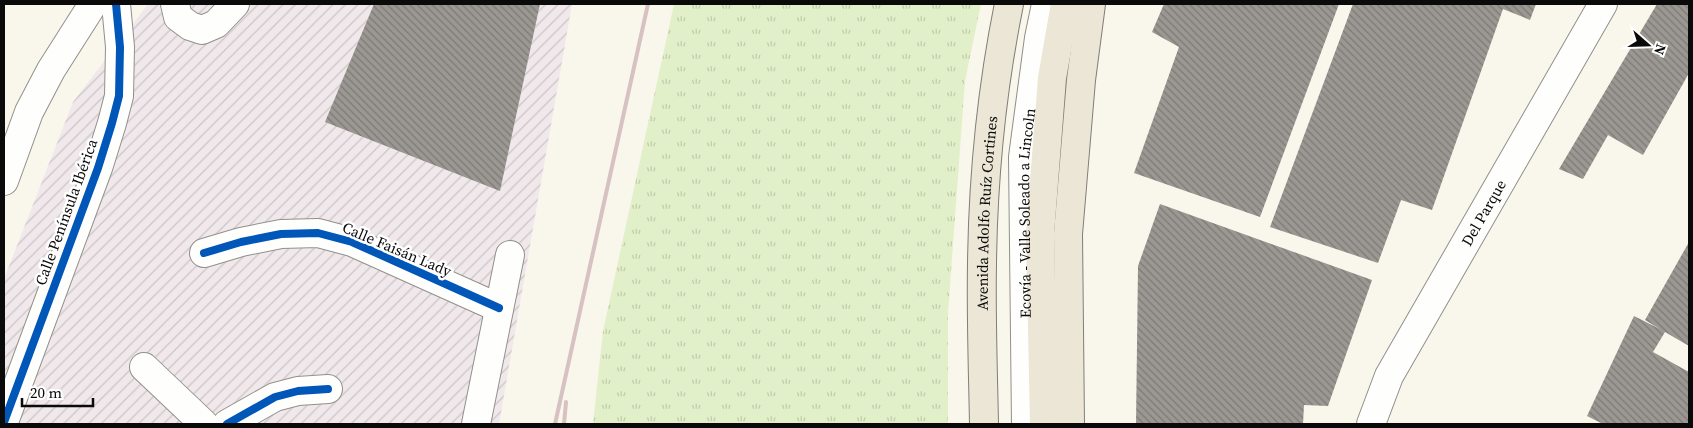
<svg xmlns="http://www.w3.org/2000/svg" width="1693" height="428" font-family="'Source Serif 4',serif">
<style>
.industrial{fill:url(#industrial-furrows)}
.grass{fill:url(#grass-tufts)}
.building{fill:url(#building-back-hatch)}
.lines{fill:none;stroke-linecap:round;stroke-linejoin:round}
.minor-casing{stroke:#92908c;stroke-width:30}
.major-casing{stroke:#7f7e79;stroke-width:30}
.minor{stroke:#fefefc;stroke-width:28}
.major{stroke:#ebe6d5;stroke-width:28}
.rail{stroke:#d7c1c2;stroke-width:4}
.cycleway-casing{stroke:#fff;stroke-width:11}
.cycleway{stroke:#0057b8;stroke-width:8}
.labels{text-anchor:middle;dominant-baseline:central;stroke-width:5;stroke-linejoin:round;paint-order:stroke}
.street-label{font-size:15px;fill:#0a0a0a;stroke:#fff}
</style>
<defs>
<pattern id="industrial-furrows" width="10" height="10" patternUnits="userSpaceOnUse" patternTransform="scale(1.25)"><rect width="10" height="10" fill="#f0e8eb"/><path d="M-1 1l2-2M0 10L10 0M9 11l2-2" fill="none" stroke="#ccc6c8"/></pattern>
<pattern id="grass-tufts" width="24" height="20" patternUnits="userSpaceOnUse" patternTransform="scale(1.25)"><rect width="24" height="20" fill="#e2f0c9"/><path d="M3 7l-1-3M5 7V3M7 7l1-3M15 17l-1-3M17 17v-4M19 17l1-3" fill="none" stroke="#c1ccab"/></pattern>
<pattern id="building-back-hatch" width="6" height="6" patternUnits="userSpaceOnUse" patternTransform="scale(1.25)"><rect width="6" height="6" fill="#9b9893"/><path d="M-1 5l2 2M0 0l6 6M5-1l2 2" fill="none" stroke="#7d7a76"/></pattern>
</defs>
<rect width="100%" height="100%" fill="#f9f6ec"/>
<path class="industrial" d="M 148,4 L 572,4 L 499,424 L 4,424 L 4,279 L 73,102 Z"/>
<path class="grass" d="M 674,4 L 981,4 L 965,81 L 948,313 L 948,424 L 593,424 L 603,331 Z"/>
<g class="building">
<path d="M 374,4 L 540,4 L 500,191 L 325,122 Z"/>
<path d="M 1164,4 L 1339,4 L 1260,217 L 1134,173 L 1179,47 L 1152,32 Z"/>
<path d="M 1353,4 L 1536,4 L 1530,20 L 1503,9 L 1432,210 L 1401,200 L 1378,263 L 1270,227 Z"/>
<path d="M 1657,4 L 1689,4 L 1689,73 L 1643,155 L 1608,135 L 1583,179 L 1559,169 Z"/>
<path d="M 1160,204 L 1372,280 L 1328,406 L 1304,405 L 1303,424 L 1136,424 L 1138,266 Z"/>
<path d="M 1689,242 L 1689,346 L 1665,332 L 1653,352 L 1689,372 L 1689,422 L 1688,424 L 1603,424 L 1587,416 L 1634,316 L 1660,329 L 1645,320 Z"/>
</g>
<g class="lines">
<defs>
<g id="minor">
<path d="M 175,4 L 178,17 L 190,26 L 202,30 L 216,24 L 235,4"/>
<path d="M 4,181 L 29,112 L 51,70 L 93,4"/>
<path d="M 204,253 L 241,242 L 281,234 L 318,233 L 352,242 L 499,308"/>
<path d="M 144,367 L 204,424"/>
<path d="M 4,422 L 98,168 L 112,123 L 119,96 L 120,47 L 116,4"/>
<path d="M 227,424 L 275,397 L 298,391 L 328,389"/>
<path d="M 476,424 L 510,255"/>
<path id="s1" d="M 1026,424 L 1023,157 L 1039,38 L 1046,4"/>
<path id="s2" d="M 1371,424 L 1389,376 L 1603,4"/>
</g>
<g id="major">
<path id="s3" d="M 984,424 C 983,371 981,318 982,264 C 983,179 992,88 1009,4"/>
<path d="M 1044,424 L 1040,234 L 1052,78 L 1065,4"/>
<path d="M 1070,424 L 1068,234 L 1081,80 L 1091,4"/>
</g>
</defs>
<use href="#minor" class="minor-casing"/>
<use href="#major" class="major-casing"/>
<use href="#minor" class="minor"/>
<use href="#major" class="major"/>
<g class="rail">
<path d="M 555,424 L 648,4"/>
<path d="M 564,424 L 566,402"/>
</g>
<defs>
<g id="cycleway">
<path d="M 204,253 L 241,242 L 281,234 L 318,233 L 352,242 L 499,308"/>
<path d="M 4,422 L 98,168 L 112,123 L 119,96 L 120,47 L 116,4"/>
<path d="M 227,424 L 275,397 L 298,391 L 328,389"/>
</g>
</defs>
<use href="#cycleway" class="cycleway-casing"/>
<use href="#cycleway" class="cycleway"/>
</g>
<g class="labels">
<g class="street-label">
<text transform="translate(66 212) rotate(-70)">Calle Península Ibérica</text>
<text stroke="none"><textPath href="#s2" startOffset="240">Del Parque</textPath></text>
<text stroke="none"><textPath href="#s3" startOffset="211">Avenida Adolfo Ruíz Cortines</textPath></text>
<text stroke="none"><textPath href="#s1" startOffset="211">Ecovía - Valle Soleado a Lincoln</textPath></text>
<text transform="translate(397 249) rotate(23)">Calle Faisán Lady</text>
</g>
</g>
<rect width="1693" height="428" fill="none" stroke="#0a0a0a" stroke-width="10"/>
<g transform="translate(1648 45) rotate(110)" stroke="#ffffff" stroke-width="4" paint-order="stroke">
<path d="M0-4L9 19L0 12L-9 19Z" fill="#0a0a0a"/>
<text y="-8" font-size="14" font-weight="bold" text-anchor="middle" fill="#0a0a0a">N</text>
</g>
<path d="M22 398v8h71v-8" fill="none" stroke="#0a0a0a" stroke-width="2.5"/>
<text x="30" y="398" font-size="15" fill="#0a0a0a" stroke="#ffffff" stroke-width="4" paint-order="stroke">20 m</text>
</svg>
